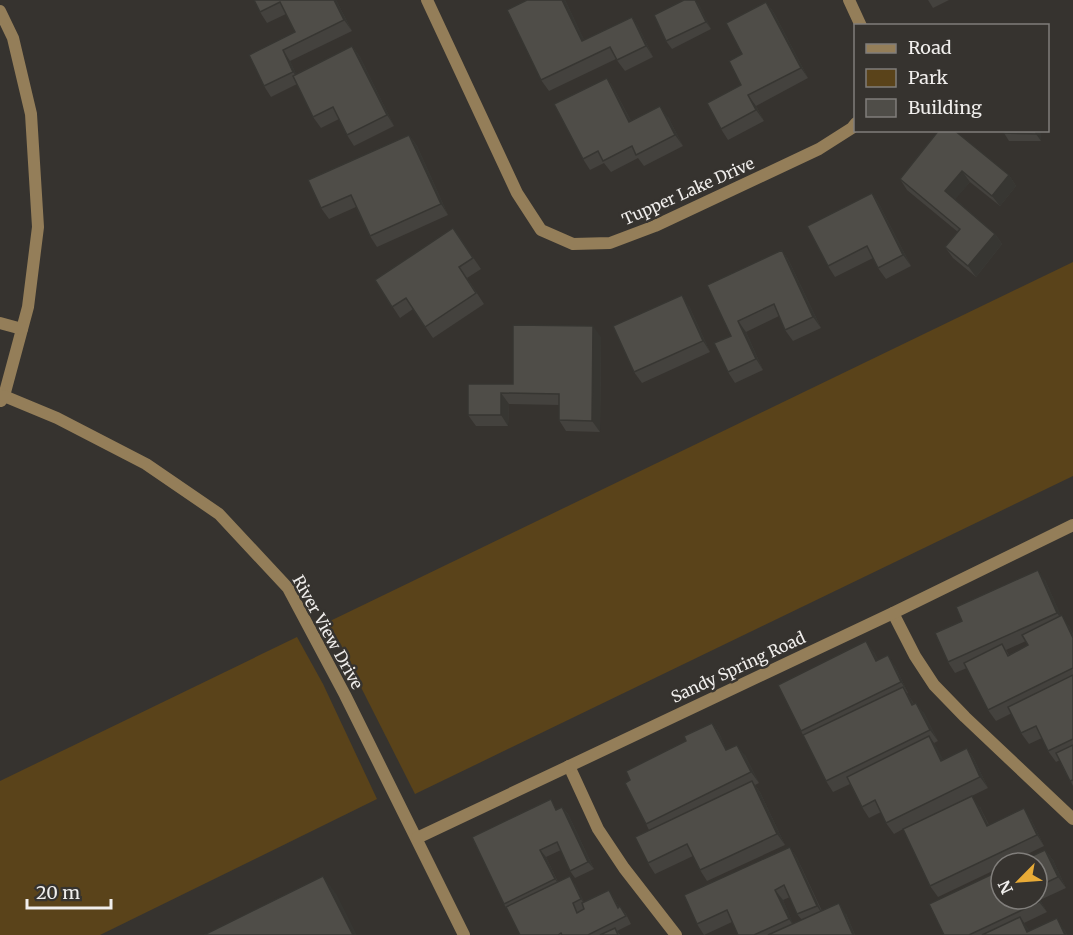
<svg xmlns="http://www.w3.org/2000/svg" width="1073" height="935" font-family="Merriweather,serif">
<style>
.green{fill:#5a431a}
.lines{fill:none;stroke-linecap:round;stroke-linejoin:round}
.lane{stroke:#947e59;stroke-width:12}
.street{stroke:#947e59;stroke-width:12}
.wall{fill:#44423e;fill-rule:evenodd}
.shaded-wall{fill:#373632}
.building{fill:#4f4d48;stroke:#373632;stroke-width:1.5}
.labels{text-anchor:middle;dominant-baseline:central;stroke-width:5;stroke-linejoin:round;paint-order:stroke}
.street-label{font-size:16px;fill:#f0eeec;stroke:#36332f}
</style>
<rect width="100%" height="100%" fill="#36332f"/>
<g class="green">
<path d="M 1073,262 L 1073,476 L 415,794 L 328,622 Z"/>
<path d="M 297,637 L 323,684 L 377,799 L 100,935 L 0,935 L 0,781 Z"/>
</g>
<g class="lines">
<g class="lane">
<path d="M 893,613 L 915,656 L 934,685 L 965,717 L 1073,819"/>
<path d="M 569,766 L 598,829 L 624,868 L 676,935"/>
</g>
<g class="street">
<path d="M 427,0 L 517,193 L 541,230 L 573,244 L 610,243 L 655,226 L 819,149 L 852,128 L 856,123"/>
<path d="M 849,0 L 861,26"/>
<path d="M 0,11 L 13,38 L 31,114 L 38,227 L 28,307 L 4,396 L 1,401"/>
<path d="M 0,323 L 22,329"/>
<path d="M 4,396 L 57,418 L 146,464 L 219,514 L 288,588 L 345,695 L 464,935"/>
<path d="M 417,838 L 893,613 L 1073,525"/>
</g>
</g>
<g class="wall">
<path d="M 254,0 L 336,0 L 352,31 L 290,61 L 296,74 L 352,46 L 360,57 L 394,126 L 354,146 L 347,135 L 339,119 L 321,128 L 313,117 L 297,84 L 271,97 L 264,86 L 249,55 L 295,32 L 286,14 L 267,23 L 260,12 Z"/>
<path d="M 527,0 L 565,0 L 584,40 L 632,17 L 639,28 L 653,57 L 625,71 L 616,59 L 549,91 L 541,80 Z"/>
<path d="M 928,0 L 949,0 L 933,8 Z"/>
<path d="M 766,2 L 774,13 L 808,78 L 756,106 L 764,121 L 728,140 L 721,129 L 741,85 L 742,54 Z"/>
<path d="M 698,3 L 711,29 L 672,49 L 666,41 Z"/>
<path d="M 607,78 L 614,89 L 631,121 L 668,117 L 683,146 L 644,166 L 638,158 L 611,172 L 604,163 L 590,170 L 583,159 Z"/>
<path d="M 939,130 L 1009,175 L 1016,186 L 1000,206 L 970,182 L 955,199 L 995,234 L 1002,244 L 976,277 L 953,258 L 945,247 L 958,232 L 907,190 L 900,179 Z"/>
<path d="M 1004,130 L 1041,130 L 1041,141 L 1009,141 L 1004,133 Z"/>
<path d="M 409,135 L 417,146 L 448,215 L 377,247 L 370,236 L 356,207 L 329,219 L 321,208 Z"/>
<path d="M 872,193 L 879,204 L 911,266 L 886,279 L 878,268 L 873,258 L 835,277 L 828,266 Z"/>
<path d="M 453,228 L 481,269 L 467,278 L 484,304 L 433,338 L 413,309 L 400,318 L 375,280 Z"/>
<path d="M 782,250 L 789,261 L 821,328 L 793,341 L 785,330 L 779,316 L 746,332 L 763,370 L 735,383 L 728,372 L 731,336 L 707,285 Z"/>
<path d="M 689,306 L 710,352 L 642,383 L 634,372 Z"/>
<path d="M 601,337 L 600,432 L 566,431 L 559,420 L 559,405 L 509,404 L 508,426 L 476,426 L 468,415 L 513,384 Z"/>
<path d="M 1045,580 L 1061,616 L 1069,626 L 1073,634 L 1073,786 L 1060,760 L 1056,762 L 1048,751 L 1042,738 L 1029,744 L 1021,733 L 1012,713 L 996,721 L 988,710 L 967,668 L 955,673 L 948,662 L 962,621 ZM 1026,641 L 1028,645 L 1009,655 L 1006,650 Z"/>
<path d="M 874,652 L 878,660 L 895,666 L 908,693 L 907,693 L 914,704 L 924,713 L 938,741 L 934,743 L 943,760 L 967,748 L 974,759 L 988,788 L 904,829 L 980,807 L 989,825 L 1031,819 L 1044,846 L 1009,863 L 1001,863 L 1001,867 L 938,897 L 930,886 L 903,829 L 894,834 L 886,823 L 881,812 L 869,818 L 862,807 L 850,784 L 833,792 L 826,781 L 801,731 Z"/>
<path d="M 712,723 L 719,733 L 727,750 L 745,755 L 759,783 L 755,785 L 760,792 L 785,845 L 707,881 L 700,870 L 693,856 L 655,874 L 648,863 L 649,830 L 646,824 L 630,780 Z"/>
<path d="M 562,807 L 568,814 L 594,869 L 575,878 L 570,871 L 561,850 L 546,857 L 558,882 L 575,884 L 584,902 L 609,890 L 619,907 L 620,906 L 626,914 L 631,924 L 617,931 L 620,935 L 520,935 L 504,904 L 557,809 Z"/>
<path d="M 790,847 L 797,858 L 822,911 L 846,914 L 855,935 L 738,935 L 732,922 L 704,935 L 697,924 ZM 790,897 L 797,914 L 802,920 L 793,924 L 783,900 Z"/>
<path d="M 1045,850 L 1053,860 L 1066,888 L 1040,900 L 1047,912 L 1024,923 L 1029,931 L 1064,929 L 1067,935 L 944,935 L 1037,899 L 1037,863 Z"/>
</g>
<g class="shaded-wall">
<path d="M 334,0 L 336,0 L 352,31 L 344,20 Z"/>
<path d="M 562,0 L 565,0 L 590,52 L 582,41 Z"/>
<path d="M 695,0 L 698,3 L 711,29 L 706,22 Z"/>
<path d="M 766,2 L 774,13 L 808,78 L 801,68 Z"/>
<path d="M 632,17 L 639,28 L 653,57 L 646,46 Z"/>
<path d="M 352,46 L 360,57 L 394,126 L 387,115 Z"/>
<path d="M 283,50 L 290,61 L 301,83 L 293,72 Z"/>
<path d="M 607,78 L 614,89 L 637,133 L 629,122 Z"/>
<path d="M 748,95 L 756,106 L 764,121 L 756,110 Z"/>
<path d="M 660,106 L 668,117 L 683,146 L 675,135 Z"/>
<path d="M 1036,130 L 1041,130 L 1041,141 L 1036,134 Z"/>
<path d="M 409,135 L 417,146 L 448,215 L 441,204 Z"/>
<path d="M 962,171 L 970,182 L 953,202 L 945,191 Z"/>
<path d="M 1009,175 L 1016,186 L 1000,206 L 992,196 Z"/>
<path d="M 872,193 L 879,204 L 911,266 L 903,255 Z"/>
<path d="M 995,234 L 1002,244 L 976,277 L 968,266 Z"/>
<path d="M 782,250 L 789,261 L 821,328 L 813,317 Z"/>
<path d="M 682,295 L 689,306 L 710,352 L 703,341 Z"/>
<path d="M 738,321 L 746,332 L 763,370 L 756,359 Z"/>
<path d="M 593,326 L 601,337 L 600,432 L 592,421 Z"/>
<path d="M 501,393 L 509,404 L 508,426 L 501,415 Z"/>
<path d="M 1038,570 L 1045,580 L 1065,624 L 1057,613 Z"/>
<path d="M 1062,615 L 1069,626 L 1073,634 L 1073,638 Z"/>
<path d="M 866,641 L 874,652 L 884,672 L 876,661 Z"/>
<path d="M 888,655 L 895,666 L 908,693 L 901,682 Z"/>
<path d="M 903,687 L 910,697 L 919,716 L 912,705 Z"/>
<path d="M 916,703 L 924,713 L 938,741 L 930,730 Z"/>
<path d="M 712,723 L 719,733 L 733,761 L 726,750 Z"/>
<path d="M 929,736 L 937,747 L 949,772 L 941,761 Z"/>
<path d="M 737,745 L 745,755 L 759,783 L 751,772 Z"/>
<path d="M 967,748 L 974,759 L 988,788 L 980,777 Z"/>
<path d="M 752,781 L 760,792 L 785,845 L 777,834 Z"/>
<path d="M 972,796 L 980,807 L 994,837 L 987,826 Z"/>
<path d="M 562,807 L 568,814 L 594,869 L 588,862 Z"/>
<path d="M 1024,808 L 1031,819 L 1044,846 L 1037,835 Z"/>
<path d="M 790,847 L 797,858 L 824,917 L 817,906 Z"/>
<path d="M 540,850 L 546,857 L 560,887 L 555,879 Z"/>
<path d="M 1045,850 L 1053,860 L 1066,888 L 1058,877 Z"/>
<path d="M 323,876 L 337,895 L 357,935 L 353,935 Z"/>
<path d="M 570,876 L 575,884 L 586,906 L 581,899 Z"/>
<path d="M 609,890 L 614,898 L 623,915 L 618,908 Z"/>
<path d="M 775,890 L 783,900 L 796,930 L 789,919 Z"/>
<path d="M 1037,895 L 1040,900 L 1047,912 L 1039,902 Z"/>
<path d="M 839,903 L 846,914 L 855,935 L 853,935 Z"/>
<path d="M 1020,917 L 1028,928 L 1031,935 L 1027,932 Z"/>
<path d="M 1057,918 L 1064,929 L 1067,935 L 1065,935 Z"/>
</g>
<g class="building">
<path d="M 254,0 L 334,0 L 344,20 L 283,50 L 293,72 L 264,86 L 249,55 L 295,32 L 280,2 L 260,12 Z"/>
<path d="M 527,0 L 562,0 L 582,41 L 632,17 L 646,46 L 617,60 L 610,47 L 541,80 L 507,10 Z"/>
<path d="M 684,0 L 695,0 L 706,22 L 666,41 L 654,15 Z"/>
<path d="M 766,2 L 801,68 L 748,95 L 756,110 L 721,129 L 707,103 L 741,85 L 729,61 L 742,54 L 726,23 Z"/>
<path d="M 352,46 L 387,115 L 347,135 L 333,107 L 313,117 L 293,76 Z"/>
<path d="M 607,78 L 629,122 L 660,106 L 675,135 L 636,155 L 632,146 L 603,161 L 598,151 L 583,159 L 554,104 Z"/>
<path d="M 939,130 L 954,130 L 1009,175 L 992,196 L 962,171 L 945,191 L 995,234 L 968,266 L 945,247 L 960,229 L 900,179 Z"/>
<path d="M 1004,130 L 1036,130 L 1036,134 L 1004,133 Z"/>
<path d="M 409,135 L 441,204 L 370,236 L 351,195 L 321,208 L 308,180 Z"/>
<path d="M 872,193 L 903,255 L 878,268 L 867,246 L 828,266 L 807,226 Z"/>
<path d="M 453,228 L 473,258 L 459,267 L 476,293 L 425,327 L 406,298 L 392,307 L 375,280 Z"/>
<path d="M 782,250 L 813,317 L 785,330 L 774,304 L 738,321 L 756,359 L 728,372 L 714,343 L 731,336 L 707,285 Z"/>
<path d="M 682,295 L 703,341 L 634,372 L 613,326 Z"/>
<path d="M 513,325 L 593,326 L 592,421 L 559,420 L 559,394 L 501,393 L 501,415 L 468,415 L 468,384 L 513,384 Z"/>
<path d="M 1038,570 L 1057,613 L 948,662 L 935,633 L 962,621 L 956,607 Z"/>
<path d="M 1062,615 L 1073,638 L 1073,668 L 988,710 L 964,663 L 1002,644 L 1008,656 L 1028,645 L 1022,635 Z"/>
<path d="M 866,641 L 876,661 L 888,655 L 901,682 L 801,731 L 778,685 Z"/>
<path d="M 1073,675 L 1073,739 L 1048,751 L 1036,726 L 1021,733 L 1008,707 Z"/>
<path d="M 903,687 L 912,705 L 916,703 L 930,730 L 826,781 L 803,735 Z"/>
<path d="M 712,723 L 726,750 L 737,745 L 751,772 L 646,824 L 625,783 L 630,780 L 626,771 L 686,741 L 684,736 Z"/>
<path d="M 929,736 L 941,761 L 967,748 L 980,777 L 886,823 L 875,800 L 862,807 L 847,777 Z"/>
<path d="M 1073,745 L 1073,780 L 1070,781 L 1056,753 Z"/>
<path d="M 752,781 L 777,834 L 700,870 L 687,844 L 648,863 L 635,837 Z"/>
<path d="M 972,796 L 987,826 L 1024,808 L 1037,835 L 930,886 L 903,829 Z"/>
<path d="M 551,799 L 556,810 L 562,807 L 588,862 L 570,871 L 557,842 L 540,850 L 555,879 L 504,904 L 472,837 Z"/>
<path d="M 790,847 L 817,906 L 797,914 L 784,885 L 775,890 L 789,919 L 754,935 L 738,935 L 727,910 L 697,924 L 684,895 Z"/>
<path d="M 1045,850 L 1058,877 L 1037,887 L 1037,863 L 1017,863 Z"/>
<path d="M 1001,870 L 1001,899 L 1037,899 L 1037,898 L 1039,902 L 969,935 L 944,935 L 929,904 Z"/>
<path d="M 323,876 L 353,935 L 204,935 Z"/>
<path d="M 570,876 L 581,899 L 573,903 L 577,913 L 584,909 L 582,903 L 609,890 L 618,908 L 620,906 L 626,916 L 588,935 L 562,935 L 561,933 L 558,935 L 520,935 L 506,907 Z"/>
<path d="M 839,903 L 853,935 L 768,935 Z"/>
<path d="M 1020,917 L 1027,932 L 1057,918 L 1065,935 L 982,935 Z"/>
<path d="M 615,928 L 618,935 L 600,935 Z"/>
</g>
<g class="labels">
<g class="street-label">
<text transform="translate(688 191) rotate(-24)">Tupper Lake Drive</text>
<text transform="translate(328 632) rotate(61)">River View Drive</text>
<text transform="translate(738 667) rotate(-25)">Sandy Spring Road</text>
</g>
</g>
<rect x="854" y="24" width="195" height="108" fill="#36332f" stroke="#807e7b" stroke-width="1.5"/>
<rect x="866" y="44" width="30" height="9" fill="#947e59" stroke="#807e7b" stroke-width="1.5"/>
<text x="908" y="54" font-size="18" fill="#f0eeec">Road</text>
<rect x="866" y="69" width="30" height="18" fill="#5a431a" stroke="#807e7b" stroke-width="1.5"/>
<text x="908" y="84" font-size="18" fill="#f0eeec">Park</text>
<rect x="866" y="99" width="30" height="18" fill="#4f4d48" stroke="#807e7b" stroke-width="1.5"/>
<text x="908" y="114" font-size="18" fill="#f0eeec">Building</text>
<g transform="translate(1019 881) rotate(245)"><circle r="28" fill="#36332f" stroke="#807e7b" stroke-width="1.5"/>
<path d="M0-4.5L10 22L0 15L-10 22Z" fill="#e8ab37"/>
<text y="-9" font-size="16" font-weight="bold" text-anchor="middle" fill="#f0eeec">N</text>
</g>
<path d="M27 899v9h84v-9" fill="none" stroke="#f0eeec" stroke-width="3"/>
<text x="36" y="899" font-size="18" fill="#f0eeec" stroke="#36332f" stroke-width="4.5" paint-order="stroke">20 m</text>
</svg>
